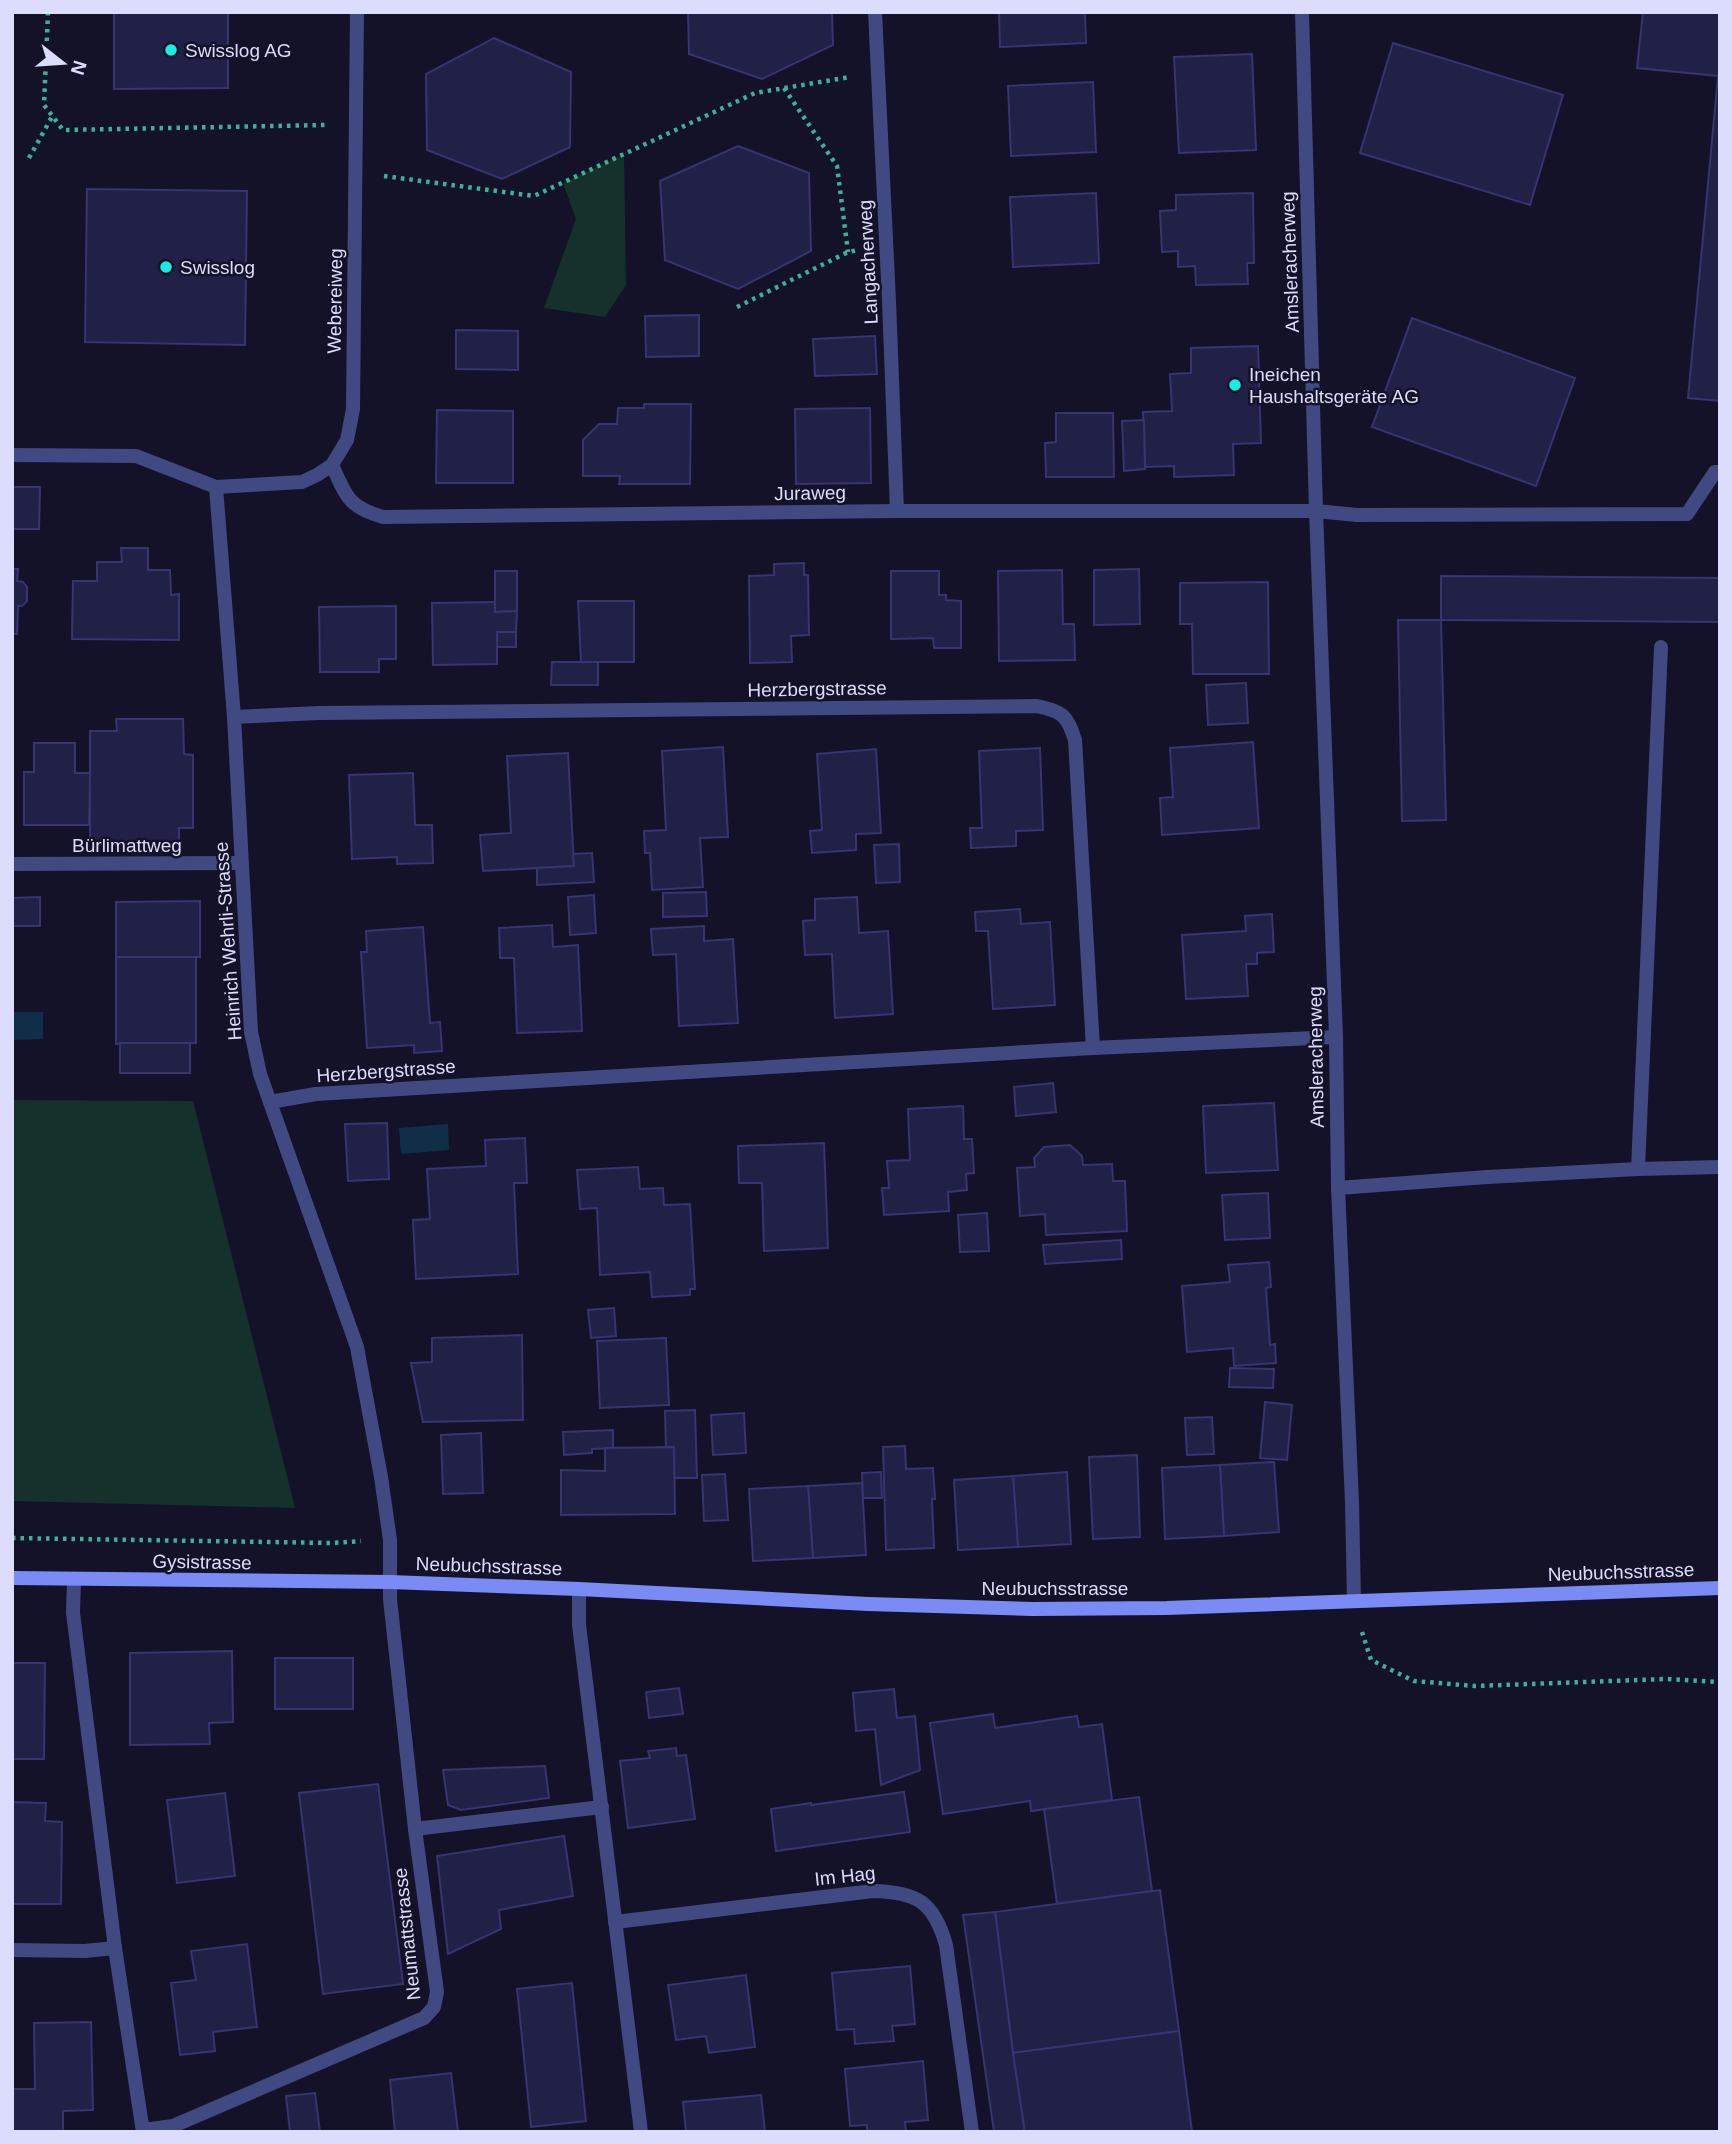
<svg xmlns="http://www.w3.org/2000/svg" width="1732" height="2144" font-family="Arial,sans-serif">
<style>
.green{fill:#16312c}
.water{fill:#112e48}
.building{fill:#212047;stroke:#363471;stroke-width:2}
.lines{fill:none;stroke-linecap:round;stroke-linejoin:round}
.path{stroke:#3ab298;stroke-width:4.5;stroke-dasharray:3.5 5;stroke-linecap:butt}
.lane{stroke:#414983;stroke-width:14}
.street{stroke:#414983;stroke-width:14}
.secondary{stroke:#7a8bf5;stroke-width:14}
.poi-dot{fill:#17ede1;stroke:#131228;stroke-width:2.5}
.labels{text-anchor:middle;dominant-baseline:central;stroke-width:5;stroke-linejoin:round;paint-order:stroke}
.poi-label{font-size:19px;fill:#dcddfc;stroke:#131228;text-anchor:start}
.street-label{font-size:19px;fill:#dcddfc;stroke:#131228}
</style>
<rect width="100%" height="100%" fill="#131228"/>
<g class="green">
<path d="M 624,154 L 626,285 L 605,317 L 544,308 L 576,219 L 563,183 Z"/>
<path d="M 12,1100 L 193,1101 L 295,1508 L 12,1501 Z"/>
</g>
<g class="water">
<path d="M 12,1012 L 43,1012 L 43,1039 L 12,1040 Z"/>
<path d="M 448,1124 L 449,1150 L 401,1154 L 399,1128 Z"/>
</g>
<g class="building">
<path d="M 114,12 L 228,12 L 228,88 L 114,89 Z"/>
<path d="M 688,12 L 832,12 L 833,45 L 762,79 L 689,54 Z"/>
<path d="M 999,12 L 1085,12 L 1086,43 L 1000,47 Z"/>
<path d="M 1643,12 L 1720,12 L 1720,401 L 1688,398 L 1718,76 L 1637,68 Z"/>
<path d="M 494,38 L 571,72 L 570,147 L 502,179 L 427,150 L 426,74 Z"/>
<path d="M 1393,43 L 1563,95 L 1530,205 L 1360,153 Z"/>
<path d="M 1252,54 L 1256,150 L 1179,153 L 1174,57 Z"/>
<path d="M 1093,82 L 1096,152 L 1011,156 L 1008,86 Z"/>
<path d="M 738,146 L 809,173 L 811,251 L 738,289 L 665,260 L 660,181 Z"/>
<path d="M 87,189 L 247,191 L 245,345 L 85,342 Z"/>
<path d="M 1096,193 L 1099,263 L 1013,267 L 1010,197 Z"/>
<path d="M 1253,193 L 1254,263 L 1247,263 L 1248,284 L 1196,285 L 1195,266 L 1178,267 L 1178,251 L 1162,252 L 1160,211 L 1176,210 L 1176,195 Z"/>
<path d="M 699,315 L 699,356 L 646,357 L 645,316 Z"/>
<path d="M 1412,318 L 1575,378 L 1536,486 L 1372,427 Z"/>
<path d="M 456,330 L 518,331 L 518,370 L 456,369 Z"/>
<path d="M 875,336 L 877,374 L 815,376 L 813,339 Z"/>
<path d="M 1258,346 L 1261,443 L 1233,444 L 1234,475 L 1174,477 L 1174,466 L 1145,467 L 1143,412 L 1172,411 L 1170,374 L 1191,373 L 1191,348 Z"/>
<path d="M 644,404 L 691,404 L 690,484 L 619,484 L 620,476 L 583,476 L 583,440 L 599,424 L 617,424 L 618,408 L 644,408 Z"/>
<path d="M 870,408 L 871,483 L 796,484 L 795,409 Z"/>
<path d="M 437,410 L 513,411 L 513,483 L 436,483 Z"/>
<path d="M 1056,413 L 1113,413 L 1114,477 L 1046,477 L 1045,443 L 1056,442 Z"/>
<path d="M 1144,420 L 1145,469 L 1124,471 L 1122,421 Z"/>
<path d="M 12,487 L 40,487 L 39,529 L 12,529 Z"/>
<path d="M 121,548 L 148,548 L 148,570 L 170,570 L 171,595 L 179,594 L 179,640 L 72,639 L 73,581 L 97,581 L 97,562 L 122,562 Z"/>
<path d="M 804,563 L 804,575 L 808,575 L 809,635 L 791,636 L 792,662 L 750,663 L 749,576 L 774,575 L 774,564 Z"/>
<path d="M 12,569 L 18,569 L 17,581 L 23,582 L 27,587 L 27,601 L 22,606 L 18,606 L 17,634 L 12,634 Z"/>
<path d="M 1139,569 L 1140,624 L 1094,625 L 1094,570 Z"/>
<path d="M 1062,570 L 1063,624 L 1074,624 L 1075,660 L 999,661 L 998,571 Z"/>
<path d="M 495,571 L 517,571 L 517,611 L 495,612 Z"/>
<path d="M 891,571 L 939,571 L 939,595 L 946,595 L 946,600 L 961,601 L 961,648 L 934,648 L 933,638 L 891,639 Z"/>
<path d="M 1441,576 L 1720,578 L 1720,622 L 1441,620 Z"/>
<path d="M 1268,582 L 1269,674 L 1193,674 L 1192,624 L 1180,624 L 1180,583 Z"/>
<path d="M 578,601 L 634,601 L 634,662 L 581,662 Z"/>
<path d="M 495,602 L 495,612 L 517,611 L 516,632 L 497,632 L 497,664 L 433,665 L 432,603 Z"/>
<path d="M 396,606 L 396,659 L 379,659 L 379,672 L 320,672 L 319,607 Z"/>
<path d="M 1398,620 L 1441,620 L 1446,820 L 1402,821 Z"/>
<rect x="497" y="632" width="19" height="15"/>
<path d="M 552,662 L 598,662 L 598,685 L 551,685 Z"/>
<path d="M 1246,683 L 1248,723 L 1208,725 L 1206,685 Z"/>
<path d="M 116,719 L 183,719 L 184,754 L 193,755 L 193,828 L 179,828 L 179,845 L 90,845 L 90,731 L 117,731 Z"/>
<path d="M 1253,742 L 1259,828 L 1162,835 L 1160,798 L 1173,797 L 1170,748 Z"/>
<path d="M 34,743 L 75,743 L 75,773 L 90,773 L 89,825 L 24,825 L 24,772 L 34,772 Z"/>
<path d="M 723,747 L 728,837 L 700,838 L 703,887 L 652,890 L 650,853 L 645,853 L 644,831 L 666,830 L 662,751 Z"/>
<path d="M 1040,748 L 1043,830 L 1016,831 L 1016,846 L 971,848 L 970,828 L 982,828 L 979,751 Z"/>
<path d="M 876,749 L 881,833 L 856,834 L 856,850 L 812,853 L 810,831 L 822,830 L 817,754 Z"/>
<path d="M 568,753 L 574,866 L 483,871 L 480,835 L 511,833 L 507,756 Z"/>
<path d="M 413,773 L 415,825 L 432,825 L 433,863 L 397,864 L 397,857 L 352,859 L 349,775 Z"/>
<path d="M 899,844 L 900,882 L 876,883 L 874,845 Z"/>
<path d="M 592,853 L 594,882 L 537,885 L 537,868 L 574,866 L 573,854 Z"/>
<path d="M 706,892 L 707,916 L 663,917 L 663,893 Z"/>
<path d="M 594,895 L 596,933 L 570,935 L 568,897 Z"/>
<path d="M 40,897 L 40,926 L 12,926 L 12,898 Z"/>
<path d="M 857,897 L 859,933 L 888,931 L 893,1014 L 835,1018 L 832,954 L 805,955 L 803,921 L 815,920 L 815,899 Z"/>
<path d="M 200,901 L 200,957 L 116,957 L 116,902 Z"/>
<path d="M 1020,909 L 1021,924 L 1050,922 L 1055,1005 L 993,1009 L 988,931 L 976,931 L 975,912 Z"/>
<path d="M 1272,914 L 1274,952 L 1257,953 L 1257,964 L 1246,964 L 1248,996 L 1186,999 L 1182,935 L 1246,931 L 1245,916 Z"/>
<path d="M 552,925 L 553,947 L 578,945 L 582,1031 L 517,1033 L 514,958 L 500,958 L 499,928 Z"/>
<path d="M 704,926 L 704,941 L 733,939 L 738,1023 L 679,1026 L 676,954 L 653,955 L 651,929 Z"/>
<path d="M 423,927 L 430,1023 L 440,1022 L 442,1051 L 414,1053 L 414,1045 L 367,1048 L 361,952 L 367,952 L 366,931 Z"/>
<path d="M 116,957 L 196,957 L 196,1043 L 116,1044 Z"/>
<rect x="120" y="1043" width="70" height="30"/>
<path d="M 1053,1083 L 1056,1112 L 1016,1116 L 1014,1087 Z"/>
<path d="M 1274,1103 L 1278,1170 L 1206,1173 L 1203,1106 Z"/>
<path d="M 963,1106 L 964,1139 L 972,1139 L 974,1173 L 966,1174 L 967,1190 L 948,1192 L 949,1211 L 884,1215 L 882,1188 L 889,1188 L 887,1161 L 910,1160 L 908,1109 Z"/>
<path d="M 387,1123 L 389,1179 L 348,1181 L 345,1124 Z"/>
<path d="M 525,1138 L 527,1183 L 514,1183 L 518,1274 L 416,1279 L 413,1220 L 430,1219 L 427,1169 L 486,1166 L 485,1140 Z"/>
<path d="M 824,1143 L 828,1248 L 764,1251 L 762,1183 L 739,1183 L 738,1146 Z"/>
<path d="M 1070,1145 L 1082,1156 L 1083,1165 L 1112,1164 L 1113,1181 L 1125,1181 L 1127,1231 L 1046,1235 L 1045,1214 L 1020,1216 L 1017,1168 L 1035,1167 L 1034,1158 L 1044,1147 Z"/>
<path d="M 638,1167 L 640,1189 L 663,1188 L 664,1205 L 690,1204 L 695,1289 L 690,1289 L 690,1295 L 652,1297 L 650,1272 L 600,1275 L 597,1208 L 580,1209 L 577,1170 Z"/>
<path d="M 1268,1193 L 1270,1238 L 1225,1240 L 1222,1195 Z"/>
<path d="M 987,1213 L 989,1251 L 960,1252 L 958,1215 Z"/>
<path d="M 1121,1240 L 1122,1259 L 1045,1264 L 1043,1245 Z"/>
<path d="M 1269,1262 L 1271,1287 L 1266,1288 L 1270,1345 L 1275,1344 L 1276,1363 L 1234,1366 L 1233,1348 L 1187,1352 L 1182,1286 L 1230,1282 L 1228,1265 Z"/>
<path d="M 614,1308 L 616,1336 L 591,1338 L 588,1310 Z"/>
<path d="M 522,1335 L 523,1420 L 423,1422 L 411,1363 L 432,1362 L 432,1338 Z"/>
<path d="M 666,1338 L 669,1405 L 600,1408 L 597,1341 Z"/>
<path d="M 1230,1368 L 1274,1369 L 1273,1388 L 1229,1387 Z"/>
<path d="M 1265,1402 L 1292,1405 L 1287,1460 L 1260,1458 Z"/>
<path d="M 695,1410 L 697,1478 L 674,1478 L 674,1447 L 666,1448 L 665,1411 Z"/>
<path d="M 744,1413 L 746,1453 L 713,1455 L 711,1415 Z"/>
<path d="M 1212,1417 L 1214,1454 L 1187,1455 L 1185,1418 Z"/>
<path d="M 613,1430 L 613,1448 L 592,1449 L 592,1453 L 564,1455 L 563,1432 Z"/>
<path d="M 481,1433 L 483,1493 L 443,1494 L 441,1435 Z"/>
<path d="M 905,1446 L 906,1469 L 933,1468 L 935,1499 L 932,1499 L 934,1548 L 886,1550 L 883,1447 Z"/>
<path d="M 674,1447 L 675,1514 L 561,1515 L 561,1470 L 605,1471 L 605,1448 Z"/>
<path d="M 1137,1455 L 1140,1537 L 1093,1539 L 1089,1457 Z"/>
<path d="M 1274,1462 L 1279,1532 L 1224,1536 L 1220,1465 Z"/>
<path d="M 1220,1465 L 1224,1536 L 1165,1539 L 1162,1468 Z"/>
<path d="M 881,1472 L 882,1498 L 863,1498 L 862,1473 Z"/>
<path d="M 1067,1472 L 1071,1544 L 1018,1547 L 1013,1476 Z"/>
<path d="M 725,1474 L 728,1520 L 704,1521 L 702,1475 Z"/>
<path d="M 1013,1476 L 1018,1547 L 958,1550 L 954,1480 Z"/>
<path d="M 862,1483 L 866,1555 L 813,1558 L 808,1486 Z"/>
<path d="M 808,1486 L 813,1558 L 753,1561 L 749,1489 Z"/>
<path d="M 232,1651 L 233,1722 L 209,1723 L 210,1744 L 130,1745 L 130,1653 Z"/>
<rect x="275" y="1658" width="78" height="51"/>
<path d="M 12,1663 L 45,1663 L 44,1759 L 12,1759 Z"/>
<path d="M 679,1688 L 683,1714 L 649,1718 L 646,1692 Z"/>
<path d="M 894,1689 L 897,1718 L 915,1716 L 920,1770 L 881,1785 L 875,1729 L 856,1731 L 853,1693 Z"/>
<path d="M 993,1714 L 995,1728 L 1077,1716 L 1079,1727 L 1102,1724 L 1112,1800 L 1031,1811 L 1030,1801 L 943,1814 L 930,1723 Z"/>
<path d="M 676,1748 L 677,1756 L 686,1755 L 695,1819 L 628,1828 L 620,1761 L 650,1758 L 648,1751 Z"/>
<path d="M 545,1766 L 549,1798 L 461,1810 L 448,1805 L 443,1770 Z"/>
<path d="M 378,1784 L 403,1984 L 323,1994 L 299,1793 Z"/>
<path d="M 904,1792 L 910,1832 L 776,1851 L 771,1809 L 811,1803 L 811,1805 Z"/>
<path d="M 225,1793 L 235,1876 L 177,1883 L 167,1800 Z"/>
<path d="M 1139,1797 L 1152,1891 L 1057,1904 L 1044,1809 Z"/>
<path d="M 12,1802 L 46,1803 L 45,1821 L 62,1822 L 61,1904 L 12,1904 Z"/>
<path d="M 564,1836 L 573,1896 L 499,1910 L 501,1929 L 448,1954 L 437,1856 Z"/>
<path d="M 1160,1890 L 1179,2031 L 1013,2053 L 995,1912 Z"/>
<path d="M 995,1912 L 1013,2053 L 1025,2132 L 994,2132 L 963,1915 Z"/>
<path d="M 247,1944 L 257,2027 L 213,2032 L 215,2051 L 180,2055 L 171,1983 L 196,1980 L 191,1951 Z"/>
<path d="M 910,1966 L 915,2024 L 892,2026 L 894,2041 L 855,2044 L 854,2029 L 837,2030 L 832,1973 Z"/>
<path d="M 746,1975 L 755,2047 L 709,2053 L 706,2036 L 676,2040 L 668,1985 Z"/>
<path d="M 572,1983 L 586,2121 L 531,2127 L 517,1989 Z"/>
<path d="M 91,2022 L 93,2110 L 63,2111 L 63,2132 L 12,2132 L 12,2089 L 35,2089 L 34,2023 Z"/>
<path d="M 1179,2031 L 1192,2132 L 1025,2132 L 1013,2053 Z"/>
<path d="M 923,2061 L 928,2120 L 905,2122 L 906,2132 L 867,2132 L 867,2125 L 850,2126 L 845,2069 Z"/>
<path d="M 451,2073 L 458,2132 L 395,2132 L 390,2080 Z"/>
<path d="M 315,2093 L 320,2132 L 290,2132 L 286,2096 Z"/>
<path d="M 761,2095 L 765,2132 L 686,2132 L 683,2102 Z"/>
</g>
<g class="lines">
<g class="path">
<path d="M 48,12 L 44,105 L 63,130 L 326,125"/>
<path d="M 784,88 L 837,166 L 848,252"/>
<path d="M 29,158 L 53,115"/>
<path d="M 384,176 L 534,196 L 755,93 L 850,77"/>
<path d="M 737,307 L 848,252 L 858,250"/>
<path d="M 12,1538 L 333,1543 L 361,1541"/>
<path d="M 1362,1632 L 1371,1660 L 1414,1681 L 1475,1686 L 1666,1679 L 1720,1682"/>
</g>
<g class="lane">
<path d="M 1316,511 L 1357,515 L 1687,514 L 1715,472 L 1720,472"/>
<path d="M 1638,1169 L 1720,1167"/>
<path d="M 1338,1188 L 1487,1177 L 1638,1169 L 1661,647"/>
<path d="M 415,1829 L 602,1807"/>
<path d="M 143,2130 L 173,2126 L 424,2018 L 434,2007 L 437,1992 L 415,1829 L 390,1599 L 390,1582"/>
</g>
<g class="street">
<path d="M 875,12 L 889,301 L 897,511"/>
<path d="M 1302,12 L 1316,511 L 1336,1037 L 1338,1188 L 1352,1502 L 1354,1601"/>
<path d="M 12,455 L 136,456 L 216,487 L 234,717 L 251,1032 L 260,1074 L 357,1347 L 381,1477 L 390,1540 L 390,1582"/>
<path d="M 332,465 C 346,496 348,507 383,517 L 897,511 L 1316,511"/>
<path d="M 216,487 L 302,482 L 317,475 L 332,465 L 347,440 L 353,409 L 357,12"/>
<path d="M 234,717 L 319,713 L 1037,706 C 1063,712 1067,715 1075,740 L 1093,1048"/>
<path d="M 12,864 L 241,863"/>
<path d="M 270,1102 L 316,1094 L 1093,1048 L 1336,1037"/>
<path d="M 74,1579 L 73,1613 L 115,1948 L 143,2132"/>
<path d="M 579,1589 L 579,1625 L 641,2132"/>
<path d="M 615,1922 L 873,1891 C 917,1892 934,1902 946,1945 L 972,2132"/>
<path d="M 12,1950 L 85,1951 L 115,1948"/>
</g>
<path class="secondary" d="M 12,1578 L 390,1582 L 579,1589 L 868,1604 L 1032,1609 L 1167,1608 L 1720,1588"/>
</g>
<g class="poi-dot">
<circle cx="171" cy="50" r="7"/>
<circle cx="166" cy="267" r="7"/>
<circle cx="1235" cy="385" r="7"/>
</g>
<g class="labels">
<g class="poi-label">
<text x="185" y="50">Swisslog AG</text>
<text x="180" y="267">Swisslog</text>
<text x="1249" y="374">Ineichen<tspan x="1249" dy="22">Haushaltsgeräte AG</tspan></text>
</g>
<g class="street-label">
<text transform="translate(868 262) rotate(-93)">Langacherweg</text>
<text transform="translate(1290 262) rotate(-92)">Amsleracherweg</text>
<text transform="translate(335 301) rotate(-89)">Webereiweg</text>
<text transform="translate(810 493) rotate(-1)">Juraweg</text>
<text transform="translate(817 689) rotate(-1)">Herzbergstrasse</text>
<text x="127" y="845">Bürlimattweg</text>
<text transform="translate(228 941) rotate(-94)">Heinrich Wehrli-Strasse</text>
<text transform="translate(1316 1057) rotate(-91)">Amsleracherweg</text>
<text transform="translate(386 1071) rotate(-4)">Herzbergstrasse</text>
<text transform="translate(202 1562) rotate(1)">Gysistrasse</text>
<text transform="translate(489 1566) rotate(2)">Neubuchsstrasse</text>
<text transform="translate(1621 1572) rotate(-2)">Neubuchsstrasse</text>
<text x="1055" y="1588">Neubuchsstrasse</text>
<text transform="translate(845 1876) rotate(-6)">Im Hag</text>
<text transform="translate(407 1934) rotate(-96)">Neumattstrasse</text>
</g>
</g>
<rect width="1732" height="2144" fill="none" stroke="#dcddfc" stroke-width="28"/>
<g transform="translate(63 63) rotate(107)" stroke="#131228" stroke-width="5" paint-order="stroke">
<path d="M0-5L12 26L0 18L-12 26Z" fill="#dcddfc"/>
<text y="-10" font-size="19" font-weight="bold" text-anchor="middle" fill="#dcddfc">N</text>
</g>
</svg>
